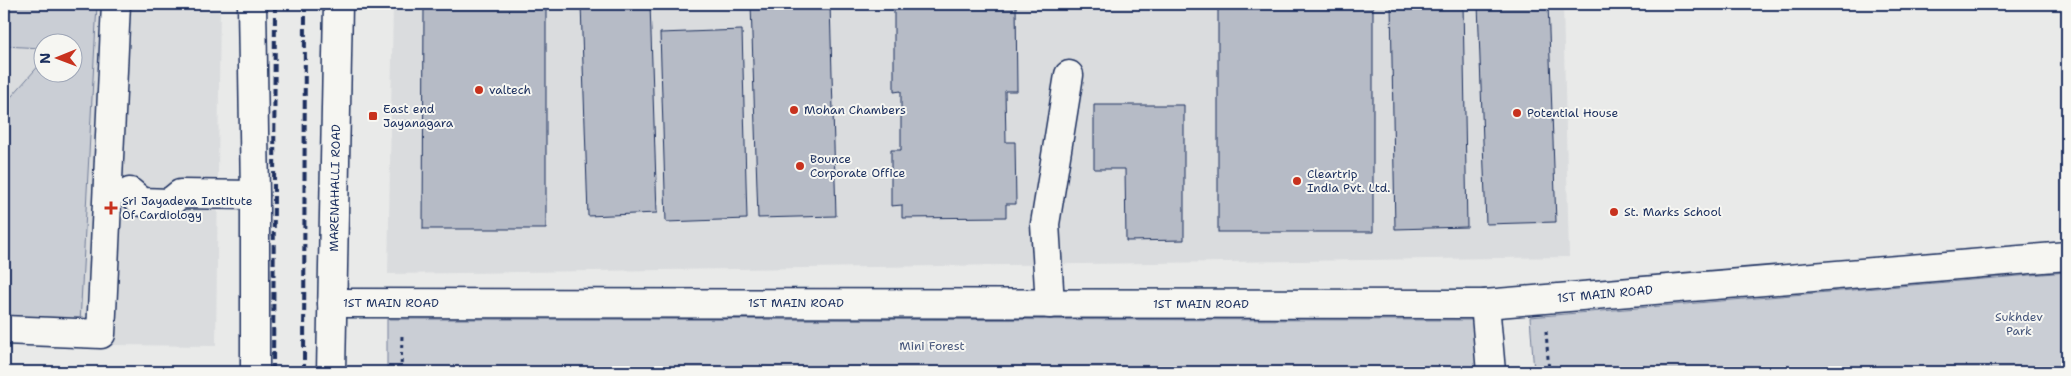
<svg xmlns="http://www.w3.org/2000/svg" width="2071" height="376" font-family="'Shantell Sans',sans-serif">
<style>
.built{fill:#dadcde;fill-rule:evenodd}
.green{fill:#caced5;stroke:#727e9a}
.building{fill:#b6bbc6;stroke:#1b2f5e}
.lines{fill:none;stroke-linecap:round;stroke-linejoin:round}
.minor-casing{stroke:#1b2f5e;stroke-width:31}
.major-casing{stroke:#1b2f5e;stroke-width:31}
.path{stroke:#1b2f5e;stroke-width:3;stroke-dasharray:4 4;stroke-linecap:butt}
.minor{stroke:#f6f6f2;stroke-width:28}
.major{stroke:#f6f6f2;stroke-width:28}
.rail{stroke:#1b2f5e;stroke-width:4;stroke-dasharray:8 4;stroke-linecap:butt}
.poi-dot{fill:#c8321e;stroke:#f6f6f2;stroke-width:2}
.labels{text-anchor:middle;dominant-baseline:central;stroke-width:4;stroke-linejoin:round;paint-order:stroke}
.poi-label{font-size:12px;fill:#1b2f5e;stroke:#f6f6f2;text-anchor:start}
.street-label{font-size:12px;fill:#1b2f5e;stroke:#f6f6f2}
.park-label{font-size:12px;fill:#47577c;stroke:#f6f6f2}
</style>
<rect width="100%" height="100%" fill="#e9eae9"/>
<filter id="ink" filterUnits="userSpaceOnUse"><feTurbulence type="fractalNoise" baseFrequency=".02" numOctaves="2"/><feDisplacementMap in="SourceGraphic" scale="10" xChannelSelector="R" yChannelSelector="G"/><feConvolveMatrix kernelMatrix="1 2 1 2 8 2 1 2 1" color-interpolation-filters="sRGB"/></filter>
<g filter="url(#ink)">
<g class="built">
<path d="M 4,4 L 220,4 L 216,346 L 4,344 ZM 42,42 L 72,42 L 72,72 L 42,72 Z"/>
<path d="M 393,4 L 1563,4 L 1569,257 L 388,274 Z"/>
</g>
<g class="green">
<path d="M 4,4 L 97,4 L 80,323 L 4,322 L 4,105 L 42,62 L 42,72 L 72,72 L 72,42 L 42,42 L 42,48 L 4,46 Z"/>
<path d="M 2067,272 L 2067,372 L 1534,372 L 1530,317 Z"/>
<path d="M 387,319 L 1475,320 L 1480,372 L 387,372 Z"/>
</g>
<g class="building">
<path d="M 424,4 L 546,4 L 546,229 L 423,229 Z"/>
<path d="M 581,4 L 650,4 L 657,213 L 588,216 Z"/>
<path d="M 751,4 L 830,4 L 836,216 L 758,218 Z"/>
<path d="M 894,4 L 1016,4 L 1017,91 L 1005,91 L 1006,142 L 1015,142 L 1016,204 L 1006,204 L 1006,217 L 902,218 L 902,205 L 891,206 L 891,150 L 901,150 L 901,91 L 894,92 Z"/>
<rect x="1218" y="4" width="155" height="228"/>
<path d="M 1391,4 L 1463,4 L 1467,227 L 1395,229 Z"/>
<path d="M 1478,4 L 1548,4 L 1556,222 L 1486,224 Z"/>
<path d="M 742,30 L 747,219 L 666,222 L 660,33 Z"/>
<path d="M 1094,105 L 1184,105 L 1184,240 L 1126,241 L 1125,169 L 1094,169 Z"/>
</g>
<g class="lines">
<defs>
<g id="minor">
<path d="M 130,192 L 142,202 L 169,203 L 180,194 L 255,195"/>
<path d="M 332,303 L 1485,304 L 2067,256"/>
<path d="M 1050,304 L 1045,224 L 1069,75"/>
<path d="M 1485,304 L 1491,372"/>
<path d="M 4,330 L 101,334 L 116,4"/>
</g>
<g id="major">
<path d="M 252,4 L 255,195 L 255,372"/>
<path d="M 331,372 L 338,4"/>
</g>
</defs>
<use href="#minor" class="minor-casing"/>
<use href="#major" class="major-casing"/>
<g class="path">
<path d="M 1546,331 L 1549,372"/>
<path d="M 401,372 L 402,335"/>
</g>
<use href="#minor" class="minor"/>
<use href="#major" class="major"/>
<g class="rail">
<path d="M 273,372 L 275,4"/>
<path d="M 304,372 L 305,4"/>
</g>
</g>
</g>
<g class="poi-dot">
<circle cx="479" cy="90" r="5"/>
<circle cx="794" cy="110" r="5"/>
<circle cx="1517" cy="113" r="5"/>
<rect x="368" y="111" width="10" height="10" rx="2.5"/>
<circle cx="800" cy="166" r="5"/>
<circle cx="1297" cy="181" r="5"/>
<path d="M108.5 200.5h5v5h5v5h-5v5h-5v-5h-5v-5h5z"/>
<circle cx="1614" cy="212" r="5"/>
</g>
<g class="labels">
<g class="poi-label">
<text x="489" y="90">valtech</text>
<text x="383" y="109">East end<tspan x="383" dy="14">Jayanagara</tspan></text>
<text x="804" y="110">Mohan Chambers</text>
<text x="1527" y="113">Potential House</text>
<text x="810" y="159">Bounce<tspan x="810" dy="14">Corporate Office</tspan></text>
<text x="1307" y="174">Cleartrip<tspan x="1307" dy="14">India Pvt. Ltd.</tspan></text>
<text x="122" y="201">Sri Jayadeva Institute<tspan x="122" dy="14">Of Cardiology</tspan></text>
<text x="1624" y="212">St. Marks School</text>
</g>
<g class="street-label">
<text transform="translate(335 188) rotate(-89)">MARENAHALLI ROAD</text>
<text transform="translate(1605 294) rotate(-5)">1ST MAIN ROAD</text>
<text x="391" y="303">1ST MAIN ROAD</text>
<text x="796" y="303">1ST MAIN ROAD</text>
<text x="1201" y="304">1ST MAIN ROAD</text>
</g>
<g class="park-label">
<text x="2019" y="317">Sukhdev<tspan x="2019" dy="14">Park</tspan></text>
<text x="932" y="346">Mini Forest</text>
</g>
</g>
<rect width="2071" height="376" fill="none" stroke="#f6f6f2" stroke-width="20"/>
<rect x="10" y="10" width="2051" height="356" fill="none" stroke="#1b2f5e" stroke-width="2" filter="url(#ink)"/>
<g transform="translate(58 58) rotate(269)"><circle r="24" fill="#f6f6f2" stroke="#9ea6b7"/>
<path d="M0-4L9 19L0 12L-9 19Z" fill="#c8321e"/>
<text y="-8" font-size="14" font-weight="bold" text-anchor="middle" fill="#1b2f5e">N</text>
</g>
</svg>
